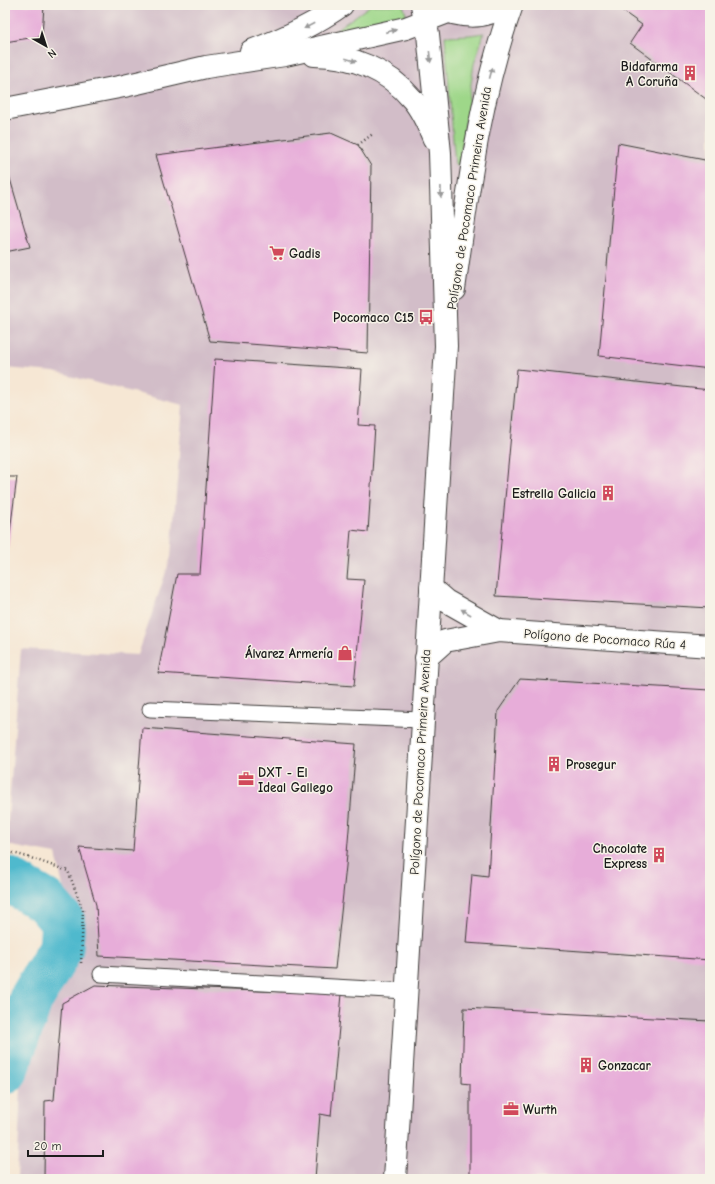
<svg xmlns="http://www.w3.org/2000/svg" width="715" height="1184" font-family="'Comic Neue',sans-serif">
<style>
.industrial{fill:#d2bdc8}
.grass{fill:#9ed789;stroke:#5d7a52}
.lines{fill:none;stroke-linecap:round;stroke-linejoin:round}
.river{stroke:#4fb9cd;stroke-width:45}
.building{fill:#e7add9}
.service-casing{stroke:#3d3a38;stroke-width:17}
.minor-casing{stroke:#3d3a38;stroke-width:24}
.tertiary-casing{stroke:#3d3a38;stroke-width:24}
.path{stroke:#3d3a38;stroke-width:2.5;stroke-dasharray:1 3;stroke-linecap:butt}
.service{stroke:#fff;stroke-width:15}
.minor{stroke:#fff;stroke-width:22}
.tertiary{stroke:#fff;stroke-width:22}
.oneway{fill:#999}
.labels{text-anchor:middle;dominant-baseline:central;stroke-width:3;stroke-linejoin:round;paint-order:stroke}
.poi-label{font-size:13px;font-weight:bold;fill:#1c1c1c;stroke:#f7f3e8;text-anchor:end}
.street-label{font-size:13px;fill:#1c1c1c;stroke:#f7f3e8}
</style>
<rect width="100%" height="100%" fill="#f7f3e8"/>
<filter id="ink" filterUnits="userSpaceOnUse"><feTurbulence type="fractalNoise" baseFrequency=".025" numOctaves="2"/><feDisplacementMap in="SourceGraphic" scale="8" xChannelSelector="R" yChannelSelector="G"/><feConvolveMatrix kernelMatrix="1 2 1 2 8 2 1 2 1" color-interpolation-filters="sRGB"/></filter>
<filter id="wash" filterUnits="userSpaceOnUse"><feTurbulence type="fractalNoise" baseFrequency=".012" numOctaves="4" result="noise"/><feDisplacementMap in="SourceGraphic" scale="16" xChannelSelector="R" yChannelSelector="G"/><feGaussianBlur stdDeviation="0.9" result="paint"/><feColorMatrix in="noise" values="0 0 0 0 0 0 0 0 0 0 0 0 0 0 0 0 0 1.4 0 .05"/><feComposite in="paint" operator="in"/></filter>
<g filter="url(#wash)">
<rect width="100%" height="100%" fill="#f6e7d4"/>
<path class="industrial" d="M 5,5 L 710,5 L 710,1179 L 17,1179 L 25,994 L 77,952 L 56,854 L 6,845 L 21,649 L 138,655 L 171,557 L 183,405 L 54,372 L 5,368 Z"/>
<g class="grass">
<path d="M 371,5 L 403,5 L 407,17 L 329,35 Z"/>
<path d="M 484,33 L 474,64 L 459,165 L 455,165 L 445,36 L 470,35 Z"/>
</g>
<g class="lines">
<path class="river" d="M 5,878 L 45,901 L 63,922 L 61,948 L 31,999 L 5,1072"/>
</g>
<g id="blocks">
<g class="building">
<path d="M 5,5 L 44,5 L 42,36 L 5,42 Z"/>
<path d="M 113,5 L 128,5 L 128,6 L 117,8 Z"/>
<path d="M 614,5 L 710,5 L 710,102 L 630,43 L 642,25 Z"/>
<path d="M 331,133 L 358,145 L 371,166 L 368,353 L 210,341 L 156,155 Z"/>
<path d="M 618,143 L 710,161 L 710,369 L 599,356 Z"/>
<path d="M 8,172 L 30,247 L 5,252 L 5,173 Z"/>
<path d="M 215,359 L 362,369 L 358,425 L 375,426 L 368,532 L 351,530 L 347,579 L 364,580 L 354,686 L 158,673 L 177,574 L 200,574 Z"/>
<path d="M 517,369 L 710,390 L 710,608 L 496,596 Z"/>
<path d="M 5,477 L 17,477 L 6,563 L 5,563 Z"/>
<path d="M 520,679 L 710,690 L 710,960 L 466,943 L 472,874 L 488,876 L 498,711 Z"/>
<path d="M 142,728 L 356,744 L 346,866 L 335,969 L 99,956 L 96,905 L 79,847 L 133,851 Z"/>
<path d="M 95,985 L 342,994 L 331,1116 L 320,1114 L 315,1179 L 44,1179 L 45,1101 L 54,1100 L 62,1003 Z"/>
<path d="M 464,1008 L 710,1021 L 710,1179 L 470,1179 L 470,1084 L 462,1083 Z"/>
</g>
</g>
</g>
<g filter="url(#ink)">
<use href="#blocks" fill-opacity="0" stroke="#3d3a38" stroke-width="1"/>
<g class="lines">
<defs>
<g id="service">
<path d="M 150,709 L 422,720"/>
<path d="M 101,974 L 406,991"/>
</g>
<g id="minor">
<path d="M 431,588 L 446,601 L 499,631"/>
<path d="M 426,658 L 445,641 L 499,631 L 710,646"/>
</g>
<g id="tertiary">
<path d="M 435,6 C 457,17 484,21 505,5"/>
<path d="M 251,51 C 283,39 314,25 342,5"/>
<path d="M 314,55 C 351,55 388,70 412,99 C 421,109 429,127 434,139"/>
<path d="M 5,109 L 124,86 L 206,67 L 285,55 L 406,28 L 448,12"/>
<path d="M 454,289 C 468,193 479,97 512,5"/>
<path d="M 395,1179 L 446,346 L 440,153 L 428,34 L 422,5"/>
</g>
</defs>
<use href="#service" class="service-casing"/>
<use href="#minor" class="minor-casing"/>
<use href="#tertiary" class="tertiary-casing"/>
<g class="path">
<path d="M 358,145 L 374,133"/>
<path d="M 5,851 L 28,857 L 68,871 L 83,910 L 81,965"/>
</g>
<use href="#service" class="service"/>
<use href="#minor" class="minor"/>
<use href="#tertiary" class="tertiary"/>
</g>
<defs><path id="oneway-solid" d="M-6-.8H1V-3.2L6.5 0L1 3.2V.8H-6Z"/></defs>
<g class="oneway">
<use href="#oneway-solid" transform="translate(309 26) rotate(152)"/>
<use href="#oneway-solid" transform="translate(391 31) rotate(-13)"/>
<use href="#oneway-solid" transform="translate(430 57) rotate(84)"/>
<use href="#oneway-solid" transform="translate(351 60) rotate(16)"/>
<use href="#oneway-solid" transform="translate(491 73) rotate(-75)"/>
<use href="#oneway-solid" transform="translate(441 192) rotate(89)"/>
<use href="#oneway-solid" transform="translate(466 612) rotate(-150)"/>
</g>
</g>
<defs>
<symbol id="building-bare" viewBox="-9 -9 18 18"><path d="M-4-6H4V6H1V3H-1V6H-4ZM-2.5-4.3h1.7v1.8h-1.7ZM.8-4.3h1.7v1.8H.8ZM-2.5-1h1.7V.8h-1.7ZM.8-1h1.7V.8H.8Z" fill="#d1495b" stroke="#f7f3e8" stroke-width="2.5" paint-order="stroke"/></symbol>
<symbol id="supermarket-bare" viewBox="-9 -9 18 18"><path d="M-6-5.5h2.5l.6 2H6L4.5 2H-2.5L-4.4-4H-6ZM-1.5 3.2a1.3 1.3 0 1 0 .1 0ZM3 3.2a1.3 1.3 0 1 0 .1 0Z" fill="#d1495b" stroke="#f7f3e8" stroke-width="2.5" paint-order="stroke"/></symbol>
<symbol id="bus-bare" viewBox="-9 -9 18 18"><path d="M-5-6H5V4H4V6H2V4H-2V6H-4V4H-5ZM-3.5-4V0h7V-4ZM-3.5 1.2v1.5H-2V1.2ZM2 1.2v1.5H3.5V1.2Z" fill="#d1495b" stroke="#f7f3e8" stroke-width="2.5" paint-order="stroke"/></symbol>
<symbol id="shop-bare" viewBox="-9 -9 18 18"><path d="M-5-2.5h2.3a2.7 3.5 0 0 1 5.4 0H5L5.5 6h-11ZM-1.5-2.5h3a1.5 2.3 0 0 0-3 0Z" fill="#d1495b" stroke="#f7f3e8" stroke-width="2.5" paint-order="stroke"/></symbol>
<symbol id="office-bare" viewBox="-9 -9 18 18"><path d="M-6-3h4V-5.5h4V-3h4V5H-6ZM-1-4.5V-3h2v-1.5ZM-6 0V1H6V0Z" fill="#d1495b" stroke="#f7f3e8" stroke-width="2.5" paint-order="stroke"/></symbol>
</defs>
<g fill-rule="evenodd">
<use href="#building-bare" x="679" y="62" width="22" height="22"/>
<use href="#supermarket-bare" x="266" y="242" width="22" height="22"/>
<use href="#bus-bare" x="415" y="306" width="22" height="22"/>
<use href="#building-bare" x="597" y="482" width="22" height="22"/>
<use href="#shop-bare" x="334" y="642" width="22" height="22"/>
<use href="#building-bare" x="543" y="753" width="22" height="22"/>
<use href="#office-bare" x="235" y="768" width="22" height="22"/>
<use href="#building-bare" x="648" y="844" width="22" height="22"/>
<use href="#building-bare" x="575" y="1054" width="22" height="22"/>
<use href="#office-bare" x="500" y="1098" width="22" height="22"/>
</g>
<g class="labels">
<g class="poi-label">
<text x="678" y="66">Bidafarma<tspan x="678" dy="15">A Coruña</tspan></text>
<text x="289" y="253" text-anchor="start">Gadis</text>
<text x="414" y="317">Pocomaco C15</text>
<text x="596" y="493">Estrella Galicia</text>
<text x="333" y="653">Álvarez Armería</text>
<text x="566" y="764" text-anchor="start">Prosegur</text>
<text x="258" y="772" text-anchor="start">DXT - El<tspan x="258" dy="15">Ideal Gallego</tspan></text>
<text x="647" y="848">Chocolate<tspan x="647" dy="15">Express</tspan></text>
<text x="598" y="1065" text-anchor="start">Gonzacar</text>
<text x="523" y="1109" text-anchor="start">Wurth</text>
</g>
<g class="street-label">
<text transform="translate(469 198) rotate(-81)">Polígono de Pocomaco Primeira Avenida</text>
<text transform="translate(605 639) rotate(4)">Polígono de Pocomaco Rúa 4</text>
<text transform="translate(420 762) rotate(-87)">Polígono de Pocomaco Primeira Avenida</text>
</g>
</g>
<rect width="715" height="1184" fill="none" stroke="#f7f3e8" stroke-width="20"/>
<g transform="translate(46 46) rotate(141)" stroke="#f7f3e8" stroke-width="3" paint-order="stroke">
<path d="M0-3L7 15L0 10L-7 15Z" fill="#1c1c1c"/>
<text y="-6" font-size="11" font-weight="bold" text-anchor="middle" fill="#1c1c1c">N</text>
</g>
<path d="M28 1150v6h75v-6" fill="none" stroke="#1c1c1c" stroke-width="2"/>
<text x="34" y="1150" font-size="12" fill="#1c1c1c" stroke="#f7f3e8" stroke-width="3" paint-order="stroke">20 m</text>
</svg>
